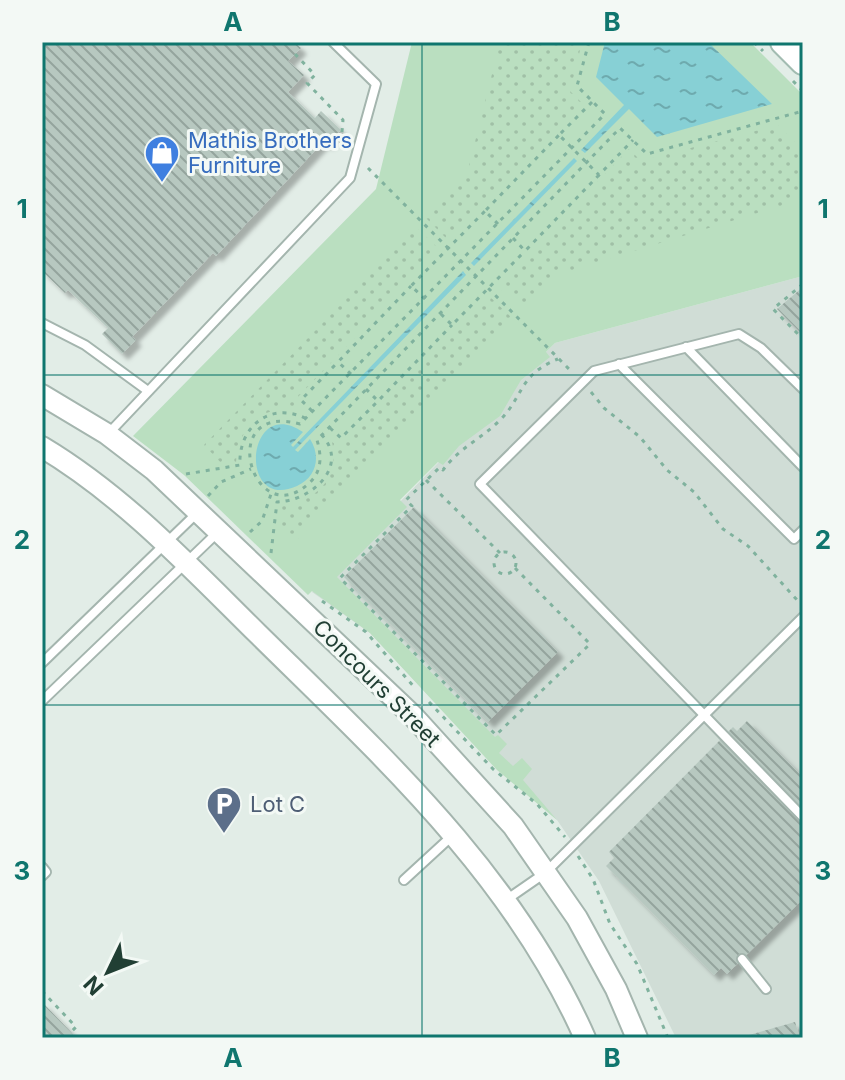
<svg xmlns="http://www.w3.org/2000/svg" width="845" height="1080" font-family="Inter,sans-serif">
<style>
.built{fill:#d0ddd6}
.green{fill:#badfc0}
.garden{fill:url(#garden-dots)}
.water{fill:url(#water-ripples)}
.building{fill:url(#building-back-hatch);filter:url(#shadow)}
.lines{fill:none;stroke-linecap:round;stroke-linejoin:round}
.service-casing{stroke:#a4b5ae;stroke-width:12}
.tertiary-casing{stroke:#a4b5ae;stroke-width:24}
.secondary-casing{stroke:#a2bcb1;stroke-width:28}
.path{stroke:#80b29e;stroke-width:3;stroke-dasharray:4 6;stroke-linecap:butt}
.service{stroke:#fff;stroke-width:8}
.tertiary{stroke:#fff;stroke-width:20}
.secondary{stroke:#fff;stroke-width:24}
.grid{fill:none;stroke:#0f766e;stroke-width:2;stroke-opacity:0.55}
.labels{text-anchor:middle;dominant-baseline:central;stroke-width:6;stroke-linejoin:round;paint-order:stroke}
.shop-label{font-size:22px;fill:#366cbe;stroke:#f3f9f5;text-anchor:start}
.street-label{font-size:22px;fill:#213f34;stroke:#f3f9f5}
.service-label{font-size:22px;fill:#4e5e75;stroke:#f3f9f5;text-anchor:start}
.neatline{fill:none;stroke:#0f766e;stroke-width:3}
.grid-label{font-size:26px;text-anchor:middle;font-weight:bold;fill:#0f766e}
</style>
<defs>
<pattern id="garden-dots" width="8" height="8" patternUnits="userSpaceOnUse" patternTransform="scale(2)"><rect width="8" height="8" fill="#badfc0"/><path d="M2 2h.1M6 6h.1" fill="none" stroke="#a0c0a6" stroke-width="1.8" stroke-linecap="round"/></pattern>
<pattern id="water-ripples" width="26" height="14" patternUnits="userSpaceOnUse" patternTransform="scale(2)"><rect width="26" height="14" fill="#87d0d5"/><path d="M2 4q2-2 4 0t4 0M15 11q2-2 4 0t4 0" fill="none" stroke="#6eaaae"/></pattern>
<pattern id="building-back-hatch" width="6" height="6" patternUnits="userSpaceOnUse" patternTransform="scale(2)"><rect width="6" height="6" fill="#b7c8c0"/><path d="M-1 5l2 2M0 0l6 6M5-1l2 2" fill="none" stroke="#94a49d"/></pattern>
<filter id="shadow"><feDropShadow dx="6" dy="6" stdDeviation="2" flood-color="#0004"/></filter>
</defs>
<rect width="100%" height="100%" fill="#e2ede7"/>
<path class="built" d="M 803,276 L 803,1038 L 676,1038 L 599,881 L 557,820 L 495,767 L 370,633 L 312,592 L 555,343 Z"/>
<path class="green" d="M 412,42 L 750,42 L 803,95 L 803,276 L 555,343 L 546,352 L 550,357 L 521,380 L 500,416 L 459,446 L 443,465 L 438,462 L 400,500 L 407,507 L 337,577 L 495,737 L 498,735 L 507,744 L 499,753 L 513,766 L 522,758 L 532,769 L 523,780 L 557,820 L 497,770 L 370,633 L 312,591 L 308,595 L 184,475 L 133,436 L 376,189 Z"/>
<g class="garden">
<path d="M 500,42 L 582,42 L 570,91 L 582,103 L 449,241 L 425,217 L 467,174 Z"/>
<path d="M 778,125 L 803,150 L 803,199 L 556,275 L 521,308 L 497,286 L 629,149 L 641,161 Z"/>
<path d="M 416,227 L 440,250 L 294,401 L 297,411 C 262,403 237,429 236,463 L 223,465 L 204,445 Z"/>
<path d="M 488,295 L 511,317 L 296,541 L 278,523 L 279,506 C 314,503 341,479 332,442 L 340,446 Z"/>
</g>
<g class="water">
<path d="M 605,42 L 708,42 L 772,104 L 657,137 L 629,109 L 585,153 L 581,150 L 624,105 L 596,77 Z"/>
<path d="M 574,158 L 577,161 L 474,266 L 471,263 Z"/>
<path d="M 463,271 L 466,275 L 295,450 L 298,452 L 310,439 C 321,456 317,477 297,486 C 237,513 246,393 303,432 L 291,445 L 293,447 Z"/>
</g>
<g class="building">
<path d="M 42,42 L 294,42 L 301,48 L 288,61 L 304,75 L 288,92 L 315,118 L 321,111 L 341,130 L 327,144 L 324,141 L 216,256 L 213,253 L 132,337 L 136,340 L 122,354 L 102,334 L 108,328 L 68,290 L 65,293 L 42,271 Z"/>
<path d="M 803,287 L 803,335 L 777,309 Z"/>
<path d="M 414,507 L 558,652 L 488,722 L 344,577 Z"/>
<path d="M 747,721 L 803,777 L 803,899 L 727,974 L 721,968 L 714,975 L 606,866 L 614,858 L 609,852 L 733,727 L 737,731 Z"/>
<path d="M 42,1002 L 71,1032 L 76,1038 L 42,1038 Z"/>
<path d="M 795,1022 L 800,1038 L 742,1038 L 742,1037 Z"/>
</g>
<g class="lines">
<defs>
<g id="service">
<path d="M 42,323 L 85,345 L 148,391"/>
<path d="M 686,347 L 803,467"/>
<path d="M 619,364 L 794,539 L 803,530"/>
<path d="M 803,389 L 761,348 L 739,334 L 594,371 L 480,484 L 803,817"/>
<path d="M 108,434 L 350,178 L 376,84 L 333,42"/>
<path d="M 42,663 L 196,514"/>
<path d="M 42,701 L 217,533"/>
<path d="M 42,867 L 46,872 L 42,876"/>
<path d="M 404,880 L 453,835"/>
<path d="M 506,900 L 545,873 L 803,617"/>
<path d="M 742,959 L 766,989"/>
</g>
<g id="tertiary">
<path d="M 42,395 L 107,434 L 154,470 L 413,716 L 513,826 L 577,918 L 616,989 L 637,1038"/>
<path d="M 42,447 C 124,496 191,568 258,634 C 383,757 513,875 585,1038"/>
</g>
<path id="secondary" d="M 783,42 L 803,62"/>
</defs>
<use href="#service" class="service-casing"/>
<use href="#tertiary" class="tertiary-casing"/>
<use href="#secondary" class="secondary-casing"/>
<g class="path">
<path d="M 589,42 L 577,86 L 605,114 L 300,424 C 215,401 252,532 307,485 C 322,473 322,457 317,440 L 620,128 L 647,154 L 803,111"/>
<path d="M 754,42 L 763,51"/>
<path d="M 295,54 L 315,75 L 307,83 L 343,120 L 341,143 L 344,148"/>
<path d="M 793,81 L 803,91"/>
<path d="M 592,102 L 559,135 L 599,175 L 633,140"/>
<path d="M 368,168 L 572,372"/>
<path d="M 498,224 L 485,211 L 559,135"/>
<path d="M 513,238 L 525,251 L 599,175"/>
<path d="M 803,284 L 773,309 L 803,339"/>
<path d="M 425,299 L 411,286 L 485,211"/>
<path d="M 441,314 L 452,325 L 525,251"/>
<path d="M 351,374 L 338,362 L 411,286"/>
<path d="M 366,389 L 378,401 L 452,325"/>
<path d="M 591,392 L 604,408 L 640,437 L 667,470 L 694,492 L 723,529 L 748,546 L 798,601 L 803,596"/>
<path d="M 312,411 L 301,400 L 338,362"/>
<path d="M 330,428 L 341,438 L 378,401"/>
<path d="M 186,474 L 240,465 C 238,428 269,401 305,418"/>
<path d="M 426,480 L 500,553"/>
<path d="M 208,496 L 221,482 L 251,469"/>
<path d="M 250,532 L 262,521 L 272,491"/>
<circle cx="505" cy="563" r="11"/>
<path d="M 271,553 L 277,502 C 311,501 350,467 322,435"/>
<path d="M 515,568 L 590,644 L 496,735 L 340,578 L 412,506 L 406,500 L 440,467 L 443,470 C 459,448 481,439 499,421 C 524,397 518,375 558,359"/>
<path d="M 322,601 L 366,632 L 415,688"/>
<path d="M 429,702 L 493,769 L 537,804 L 565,837"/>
<path d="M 578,856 L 593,879 L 610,924 L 637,964 L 668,1038"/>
<path d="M 42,991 L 76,1027 L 71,1032"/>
</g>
<use href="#service" class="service"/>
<use href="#tertiary" class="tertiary"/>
<use href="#secondary" class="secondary"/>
</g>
<path class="grid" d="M 422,42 L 422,1038M 42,375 L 803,375M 42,705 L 803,705"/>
<defs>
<symbol id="shop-pin" viewBox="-11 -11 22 30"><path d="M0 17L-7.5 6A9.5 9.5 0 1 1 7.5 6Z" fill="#3f7fe0" stroke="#f3f9f5"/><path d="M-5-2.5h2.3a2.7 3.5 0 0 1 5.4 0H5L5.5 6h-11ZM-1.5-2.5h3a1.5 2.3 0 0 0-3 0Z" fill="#fff"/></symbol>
<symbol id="parking-pin" viewBox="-11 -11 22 30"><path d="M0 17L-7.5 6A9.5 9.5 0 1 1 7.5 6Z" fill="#5c6f8a" stroke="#f3f9f5"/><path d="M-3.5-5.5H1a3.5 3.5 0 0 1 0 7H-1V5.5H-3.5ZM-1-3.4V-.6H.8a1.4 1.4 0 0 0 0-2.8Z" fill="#fff"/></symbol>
</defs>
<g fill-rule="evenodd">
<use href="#shop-pin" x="142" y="133" width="40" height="54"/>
<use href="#parking-pin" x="204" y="784" width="40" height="54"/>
</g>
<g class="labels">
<g class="shop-label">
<text x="188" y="140">Mathis Brothers<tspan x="188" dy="25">Furniture</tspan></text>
</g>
<g class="street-label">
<text transform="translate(377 683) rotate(45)">Concours Street</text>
</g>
<g class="service-label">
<text x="250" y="804">Lot C</text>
</g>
</g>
<rect width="845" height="1080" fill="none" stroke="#f3f9f5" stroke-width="88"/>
<g transform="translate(108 972) rotate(227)" stroke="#f3f9f5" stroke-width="6" paint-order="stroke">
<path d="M0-6L14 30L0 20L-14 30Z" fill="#213f34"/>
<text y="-12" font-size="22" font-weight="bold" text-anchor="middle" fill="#213f34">N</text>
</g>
<rect x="44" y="44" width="757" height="992" class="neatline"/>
<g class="grid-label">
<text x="233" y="31">A</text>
<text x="612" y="31">B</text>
<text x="22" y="218">1</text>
<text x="823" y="218">1</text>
<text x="22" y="549">2</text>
<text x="823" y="549">2</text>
<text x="22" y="880">3</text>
<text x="823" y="880">3</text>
<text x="233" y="1067">A</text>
<text x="612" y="1067">B</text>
</g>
</svg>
